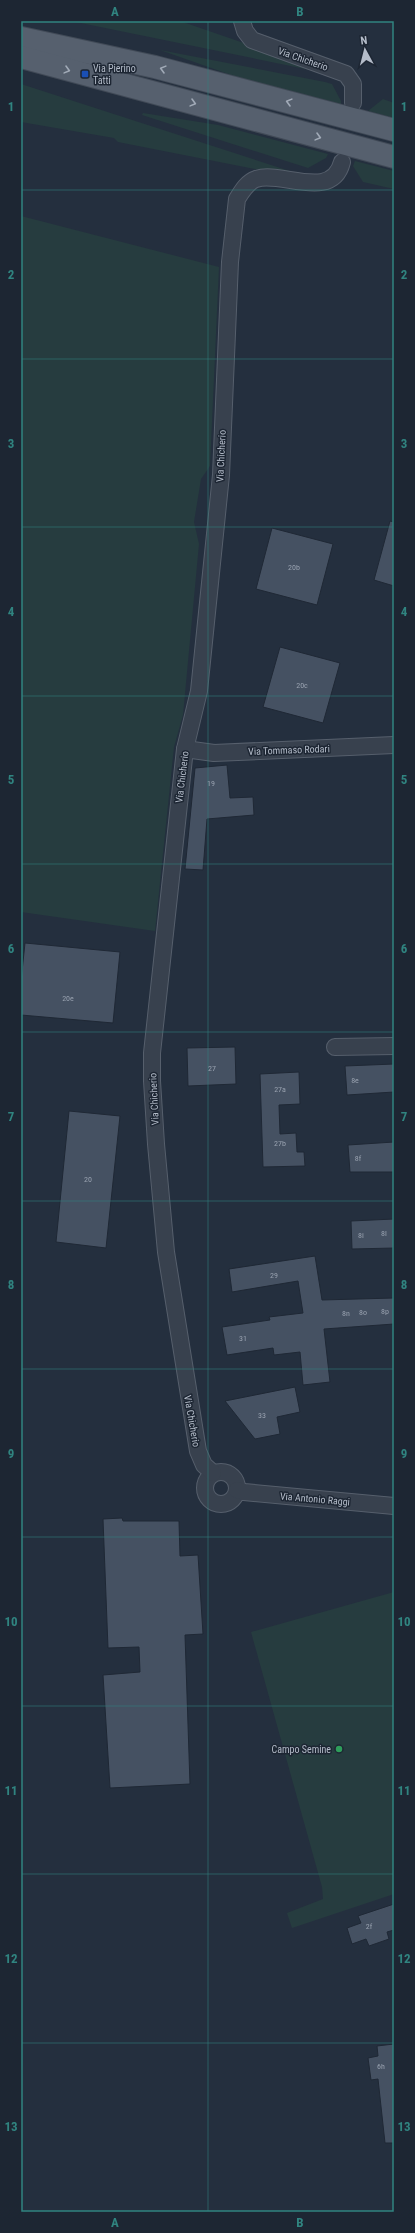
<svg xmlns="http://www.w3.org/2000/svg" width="415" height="2233" font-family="'Roboto Condensed',sans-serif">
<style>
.green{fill:#263c3f}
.building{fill:#455162;stroke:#1f2835}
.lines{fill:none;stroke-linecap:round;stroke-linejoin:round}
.street-casing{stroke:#565f6c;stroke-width:18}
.primary-casing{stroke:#414a57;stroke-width:24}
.street{stroke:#38414e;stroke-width:16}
.primary{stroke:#56606e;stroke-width:22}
.oneway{stroke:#a1aab7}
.grid{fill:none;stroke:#308480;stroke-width:1;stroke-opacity:0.55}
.transit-dot{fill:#1a4fb4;stroke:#1d2633;stroke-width:1.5}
.leisure-dot{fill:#2e9e5b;stroke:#1d2633;stroke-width:1.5}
.labels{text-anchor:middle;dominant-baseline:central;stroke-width:3;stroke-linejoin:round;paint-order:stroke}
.number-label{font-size:8px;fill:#98a1af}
.street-label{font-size:10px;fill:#b4bcc9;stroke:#1d2633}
.poi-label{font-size:10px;fill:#b4bcc9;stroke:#1d2633;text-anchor:start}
.neatline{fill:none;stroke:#308480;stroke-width:1.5}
.grid-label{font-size:13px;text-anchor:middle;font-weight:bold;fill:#308480}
</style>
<rect width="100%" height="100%" fill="#242f3e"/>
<g class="green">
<path d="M 71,21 L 180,21 L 325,71 L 325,73 Z"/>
<path d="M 160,50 L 325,82 L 332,84 L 341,101 L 341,104 L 234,76 Z"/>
<path d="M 21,84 L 302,175 L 301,178 L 118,142 L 114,138 L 21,122 Z"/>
<path d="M 383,99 L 394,103 L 394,118 L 368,111 Z"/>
<path d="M 143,113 L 218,125 L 328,154 L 326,158 L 308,168 L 142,115 Z"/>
<path d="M 355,161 L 394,171 L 394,189 L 363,182 L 353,166 Z"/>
<path d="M 21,216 L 219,267 L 210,466 L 201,479 L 194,522 L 199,544 L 183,715 L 174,747 L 155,931 L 21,912 Z"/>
<path d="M 394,1592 L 394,1894 L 292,1928 L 287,1913 L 323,1899 L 322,1887 L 251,1632 Z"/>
</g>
<g class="building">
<path d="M 390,521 L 394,522 L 394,586 L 374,580 Z"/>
<path d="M 272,528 L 333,544 L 317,605 L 256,589 Z"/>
<path d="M 280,647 L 340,663 L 323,723 L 263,707 Z"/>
<path d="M 227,765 L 230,798 L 253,797 L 254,815 L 207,819 L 203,870 L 185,869 L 195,768 Z"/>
<path d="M 25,943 L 120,952 L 113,1023 L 21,1015 L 21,981 Z"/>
<path d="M 235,1047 L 236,1084 L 188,1086 L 187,1048 Z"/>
<path d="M 394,1064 L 394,1092 L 347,1095 L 345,1066 Z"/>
<path d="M 299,1072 L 300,1104 L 279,1105 L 280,1134 L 296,1133 L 297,1152 L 304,1152 L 305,1166 L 263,1167 L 260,1074 Z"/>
<path d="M 69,1111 L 120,1116 L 106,1248 L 56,1242 Z"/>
<path d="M 394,1142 L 394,1172 L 350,1172 L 348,1145 Z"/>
<path d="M 394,1219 L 394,1248 L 352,1249 L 351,1221 Z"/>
<path d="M 315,1256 L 322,1300 L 394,1298 L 394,1324 L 324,1329 L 330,1382 L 303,1385 L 300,1352 L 274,1355 L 273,1348 L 227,1355 L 222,1327 L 270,1320 L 269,1317 L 303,1313 L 298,1281 L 232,1292 L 229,1269 Z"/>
<path d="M 295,1387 L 300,1412 L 277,1417 L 280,1434 L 255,1439 L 225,1401 Z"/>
<path d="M 122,1518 L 123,1521 L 179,1521 L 180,1556 L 198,1555 L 203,1634 L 185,1635 L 190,1784 L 110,1788 L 103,1675 L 140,1672 L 139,1647 L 108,1648 L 103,1519 Z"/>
<path d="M 394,1904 L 394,1930 L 387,1932 L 389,1939 L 369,1946 L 366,1939 L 352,1944 L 347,1928 L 361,1923 L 358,1916 Z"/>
<path d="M 394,2044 L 394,2143 L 385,2143 L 378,2079 L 371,2080 L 368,2058 L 378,2056 L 377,2046 Z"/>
</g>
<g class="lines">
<defs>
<g id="street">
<path d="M 242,21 L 245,31 L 252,40 L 346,74 L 353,84 L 353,103"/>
<path d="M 185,749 L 214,753 L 394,745"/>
<path d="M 335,1047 L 394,1046"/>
<circle cx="221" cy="1488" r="16"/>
<path d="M 213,1473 L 204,1465 L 198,1451 L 166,1252 L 156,1144 L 152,1081 L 152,1053 L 185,749 L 199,691 L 221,475 L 230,262 L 237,199 C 242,191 247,182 256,179 C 280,170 332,202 342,162"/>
<path d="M 237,1490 L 244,1492 L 394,1506"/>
</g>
<g id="primary">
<path d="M 21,38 L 155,67 L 394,130"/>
<path d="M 21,57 L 394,157"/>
</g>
</defs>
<use href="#street" class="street-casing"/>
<use href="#primary" class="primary-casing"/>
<use href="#street" class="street"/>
<use href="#primary" class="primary"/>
</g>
<defs><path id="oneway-chevron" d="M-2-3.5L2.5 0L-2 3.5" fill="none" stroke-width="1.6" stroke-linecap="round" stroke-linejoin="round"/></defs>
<g class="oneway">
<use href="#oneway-chevron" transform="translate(163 69) rotate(-165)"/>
<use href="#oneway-chevron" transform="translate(67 70) rotate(15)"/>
<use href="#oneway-chevron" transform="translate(289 102) rotate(-165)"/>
<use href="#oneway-chevron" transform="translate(193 103) rotate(15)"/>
<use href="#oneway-chevron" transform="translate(318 137) rotate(15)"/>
</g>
<path class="grid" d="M 208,21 L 208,2212M 21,190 L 394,190M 21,359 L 394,359M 21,527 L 394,527M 21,696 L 394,696M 21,864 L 394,864M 21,1032 L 394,1032M 21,1201 L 394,1201M 21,1369 L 394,1369M 21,1537 L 394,1537M 21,1706 L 394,1706M 21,1874 L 394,1874M 21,2043 L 394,2043"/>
<rect class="transit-dot" x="81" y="70" width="8" height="8" rx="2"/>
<circle class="leisure-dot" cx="339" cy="1749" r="4"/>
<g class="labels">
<g class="number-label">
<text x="294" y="567">20b</text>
<text x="302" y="685">20c</text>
<text x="211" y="783">19</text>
<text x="68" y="998">20e</text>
<text x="212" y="1068">27</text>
<text x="355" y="1080">8e</text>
<text x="280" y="1089">27a</text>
<text x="280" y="1143">27b</text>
<text x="358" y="1158">8f</text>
<text x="88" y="1179">20</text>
<text x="384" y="1233">8l</text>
<text x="361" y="1235">8i</text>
<text x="274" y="1275">29</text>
<text x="385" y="1311">8p</text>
<text x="363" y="1312">8o</text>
<text x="346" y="1313">8n</text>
<text x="243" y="1338">31</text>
<text x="262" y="1415">33</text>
<text x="369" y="1926">2f</text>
<text x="381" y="2066">6h</text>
</g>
<g class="street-label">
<text transform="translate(303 59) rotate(19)">Via Chicherio</text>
<text transform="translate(221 456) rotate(-87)">Via Chicherio</text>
<text transform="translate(289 750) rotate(-2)">Via Tommaso Rodari</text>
<text transform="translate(182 777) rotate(-83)">Via Chicherio</text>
<text transform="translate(154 1099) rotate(-93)">Via Chicherio</text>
<text transform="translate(192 1421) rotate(80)">Via Chicherio</text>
<text transform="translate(315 1499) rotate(5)">Via Antonio Raggi</text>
</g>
<g class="poi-label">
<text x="93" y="68">Via Pierino<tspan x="93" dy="12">Tatti</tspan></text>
<text x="331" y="1749" text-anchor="end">Campo Semine</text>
</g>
</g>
<rect width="415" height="2233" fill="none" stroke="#1d2633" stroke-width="44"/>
<g transform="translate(365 50) rotate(353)" stroke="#1d2633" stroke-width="3" paint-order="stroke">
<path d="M0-3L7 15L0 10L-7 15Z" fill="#b4bcc9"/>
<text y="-6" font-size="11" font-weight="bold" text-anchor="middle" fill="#b4bcc9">N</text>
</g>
<rect x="22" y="22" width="371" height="2189" class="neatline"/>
<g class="grid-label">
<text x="115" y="16">A</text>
<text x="300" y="16">B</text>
<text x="11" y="111">1</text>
<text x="404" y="111">1</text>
<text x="11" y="279">2</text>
<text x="404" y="279">2</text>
<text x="11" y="448">3</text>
<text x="404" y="448">3</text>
<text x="11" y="616">4</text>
<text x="404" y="616">4</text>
<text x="11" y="784">5</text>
<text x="404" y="784">5</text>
<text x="11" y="953">6</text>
<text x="404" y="953">6</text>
<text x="11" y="1121">7</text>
<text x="404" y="1121">7</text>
<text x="11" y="1289">8</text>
<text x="404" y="1289">8</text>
<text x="11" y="1458">9</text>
<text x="404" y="1458">9</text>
<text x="11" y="1626">10</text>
<text x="404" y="1626">10</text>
<text x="11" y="1795">11</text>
<text x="404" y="1795">11</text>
<text x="11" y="1963">12</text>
<text x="404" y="1963">12</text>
<text x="11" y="2131">13</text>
<text x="404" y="2131">13</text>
<text x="115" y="2227">A</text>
<text x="300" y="2227">B</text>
</g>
</svg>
